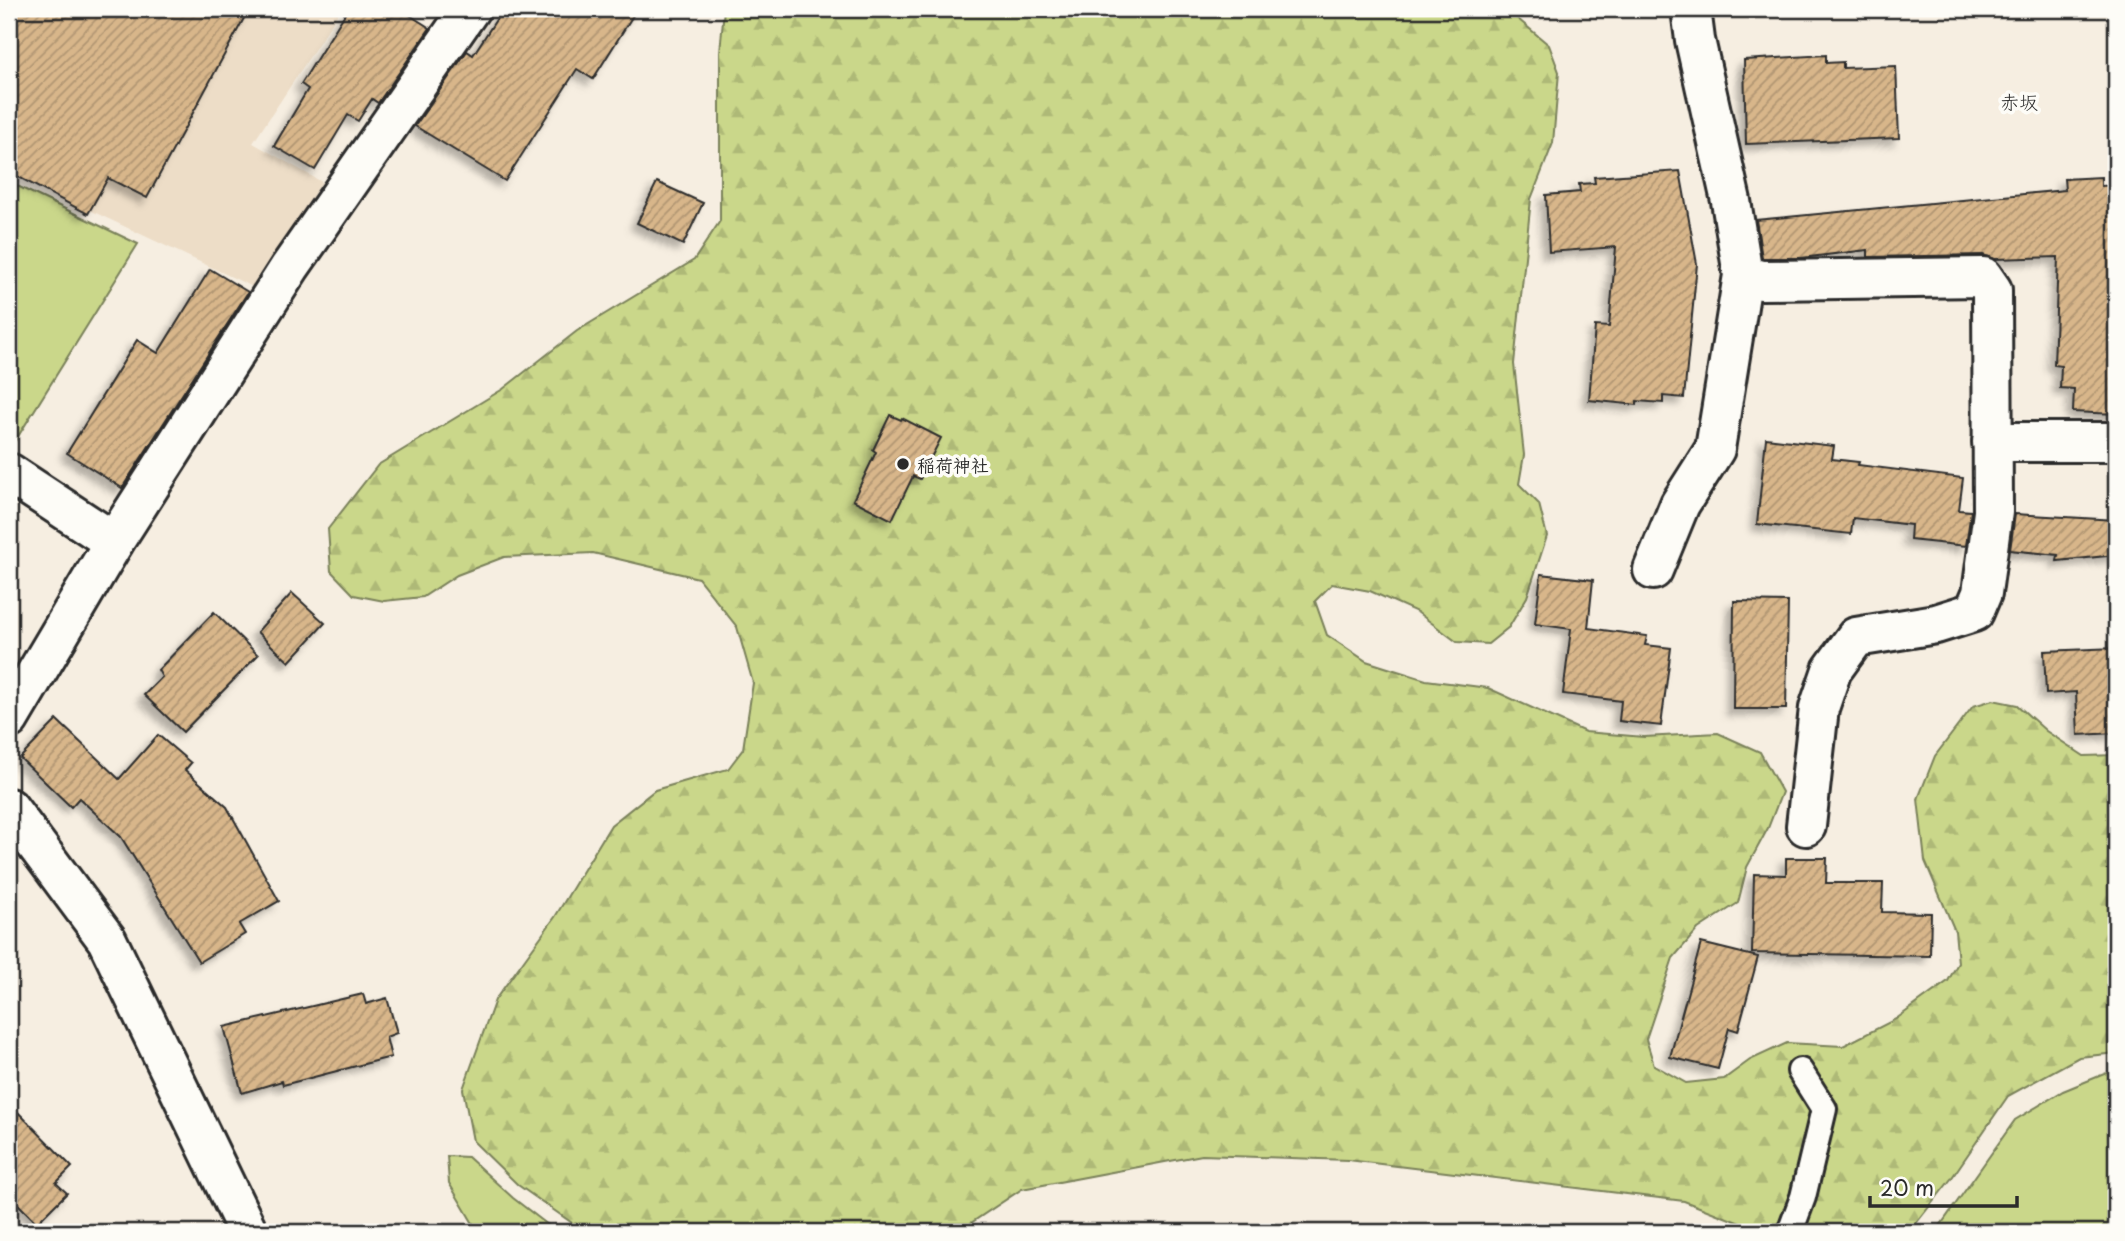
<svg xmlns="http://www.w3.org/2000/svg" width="2125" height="1241" font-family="'Playpen Sans','Klee One',sans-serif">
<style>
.built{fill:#edddc7}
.grass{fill:#cad78a;stroke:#7a815a;stroke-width:2}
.forest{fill:url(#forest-firs);stroke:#7a815a;stroke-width:2}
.building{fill:url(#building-hatch);stroke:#2b2b2b;stroke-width:2;filter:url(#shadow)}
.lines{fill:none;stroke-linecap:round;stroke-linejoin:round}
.service-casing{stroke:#2b2b2b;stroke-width:30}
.minor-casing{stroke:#2b2b2b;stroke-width:44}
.service{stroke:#fdfcf7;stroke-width:24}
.minor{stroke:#fdfcf7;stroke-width:38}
.poi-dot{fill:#2b2b2b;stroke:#fdfcf7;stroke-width:2.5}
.labels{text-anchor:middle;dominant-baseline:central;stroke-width:7;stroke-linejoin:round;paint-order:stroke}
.poi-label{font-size:18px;font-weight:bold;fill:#2b2b2b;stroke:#fdfcf7;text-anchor:start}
.neighbourhood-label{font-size:19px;fill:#2b2b2b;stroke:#fdfcf7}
</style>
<defs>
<pattern id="forest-firs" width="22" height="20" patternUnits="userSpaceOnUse" patternTransform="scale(1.75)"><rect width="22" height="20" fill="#cad78a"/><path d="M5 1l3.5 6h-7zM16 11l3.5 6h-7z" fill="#aeb977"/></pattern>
<pattern id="building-hatch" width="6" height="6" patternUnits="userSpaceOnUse" patternTransform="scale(1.75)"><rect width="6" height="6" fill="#d8b68a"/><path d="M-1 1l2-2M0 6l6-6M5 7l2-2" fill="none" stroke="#af9471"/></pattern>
<filter id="shadow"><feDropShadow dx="-6" dy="6" stdDeviation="3.5" flood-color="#0004"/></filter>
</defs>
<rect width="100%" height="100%" fill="#f6eee1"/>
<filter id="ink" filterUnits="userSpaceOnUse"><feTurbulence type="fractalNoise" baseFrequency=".0143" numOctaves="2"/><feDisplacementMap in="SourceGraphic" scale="14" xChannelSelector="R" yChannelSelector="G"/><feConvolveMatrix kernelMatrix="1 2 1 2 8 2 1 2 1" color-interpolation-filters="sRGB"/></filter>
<g filter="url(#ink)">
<path class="built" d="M 9,9 L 341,9 L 253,143 L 322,182 L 253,287 L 9,172 Z"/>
<g class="grass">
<path d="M 9,182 L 138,244 L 12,446 L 9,444 Z"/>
<path d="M 2109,1072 L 2116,1072 L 2116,1232 L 1933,1232 L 1940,1226 L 2015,1120 L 2063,1091 Z"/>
<path d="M 447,1156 L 468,1157 L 513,1198 L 557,1232 L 478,1232 L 449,1183 Z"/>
</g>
<path class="forest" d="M 724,9 L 1496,9 L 1512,14 L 1549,45 L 1559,72 L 1553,143 L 1531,199 L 1514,364 L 1524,455 L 1519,484 L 1539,504 L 1547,536 L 1527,597 L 1509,627 L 1488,644 L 1457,642 L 1417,612 L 1370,591 L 1332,584 L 1315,601 L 1327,635 L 1366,661 L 1426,680 L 1488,688 L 1585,732 L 1644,737 L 1718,733 L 1760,752 L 1782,792 L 1768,828 L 1747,867 L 1738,903 L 1698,929 L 1673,958 L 1646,1039 L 1654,1065 L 1686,1083 L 1724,1079 L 1750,1060 L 1787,1043 L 1843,1046 L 1896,1019 L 1948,981 L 1958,963 L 1955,931 L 1925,861 L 1918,799 L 1935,756 L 1973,706 L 1993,700 L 2017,705 L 2046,731 L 2084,756 L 2116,755 L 2116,1053 L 2079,1057 L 2008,1096 L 1951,1179 L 1914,1226 L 1904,1232 L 1763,1232 L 1684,1201 L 1348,1160 L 1202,1155 L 1022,1189 L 971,1223 L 967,1232 L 585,1232 L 518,1185 L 473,1141 L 463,1089 L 495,1000 L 555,917 L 611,825 L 655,790 L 728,769 L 743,749 L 753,683 L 737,627 L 698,578 L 593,553 L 504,557 L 457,575 L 423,597 L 384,601 L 354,595 L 331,571 L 328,529 L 378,465 L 503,389 L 577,331 L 694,260 L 720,221 L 720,52 Z"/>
<g class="building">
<path d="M 9,9 L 249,9 L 147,198 L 108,178 L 88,214 L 9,172 Z"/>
<path d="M 348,9 L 400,9 L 430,28 L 378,103 L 372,99 L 358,121 L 348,115 L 315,170 L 274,146 L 308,89 L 301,84 Z"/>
<path d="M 503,9 L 637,9 L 593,79 L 577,69 L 505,181 L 415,126 L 467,51 L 473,55 Z"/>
<path d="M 1826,55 L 1826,63 L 1843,62 L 1843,68 L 1896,66 L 1899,138 L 1746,144 L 1744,60 Z"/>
<path d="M 1680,171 L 1697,264 L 1684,398 L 1663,396 L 1663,403 L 1637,401 L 1637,405 L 1589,400 L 1595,326 L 1609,327 L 1616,247 L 1549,252 L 1546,195 L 1580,192 L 1579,184 L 1595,183 L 1594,177 Z"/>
<path d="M 2101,177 L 2101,186 L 2114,185 L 2116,414 L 2073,412 L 2074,389 L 2060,388 L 2061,366 L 2054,365 L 2058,257 L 1995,259 L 1983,255 L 1868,257 L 1868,250 L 1801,258 L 1762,258 L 1756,220 L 2065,190 L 2064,179 Z"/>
<path d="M 657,182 L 703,203 L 683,245 L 637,223 Z"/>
<path d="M 210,269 L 248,292 L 122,488 L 67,453 L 137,340 L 158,353 Z"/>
<path d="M 890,415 L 901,420 L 902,418 L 941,438 L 920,479 L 913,476 L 892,520 L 853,500 L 876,452 L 873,450 Z"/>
<path d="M 1766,438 L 1834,446 L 1832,459 L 1859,462 L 1858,465 L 1963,478 L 1959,510 L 1971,511 L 1966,546 L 1910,540 L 1911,525 L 1853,518 L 1851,534 L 1757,524 Z"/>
<path d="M 2015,514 L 2116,520 L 2116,555 L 2057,561 L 2058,555 L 2010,550 Z"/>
<path d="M 1541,574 L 1593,580 L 1588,628 L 1647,636 L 1645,645 L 1671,648 L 1661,726 L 1619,721 L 1621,701 L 1563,694 L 1571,629 L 1535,624 Z"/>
<path d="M 292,593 L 325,623 L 289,662 L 257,632 Z"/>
<path d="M 1734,601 L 1788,602 L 1786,709 L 1733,709 Z"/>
<path d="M 214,612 L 258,655 L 183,732 L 144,695 L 162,677 L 158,670 Z"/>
<path d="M 2116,648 L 2116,733 L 2078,735 L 2076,692 L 2046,694 L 2044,651 Z"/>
<path d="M 57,720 L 119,779 L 158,735 L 191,763 L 185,770 L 227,807 L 279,901 L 239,924 L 245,934 L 199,962 L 121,837 L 79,798 L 71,807 L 20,758 Z"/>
<path d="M 1786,858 L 1827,858 L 1826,883 L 1883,883 L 1882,912 L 1931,913 L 1930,956 L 1752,953 L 1754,874 L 1786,875 Z"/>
<path d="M 1701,943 L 1758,957 L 1738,1031 L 1729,1028 L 1718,1069 L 1670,1057 Z"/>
<path d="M 363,994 L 366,1004 L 387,998 L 397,1033 L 386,1037 L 391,1057 L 283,1085 L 282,1081 L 242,1093 L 224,1027 Z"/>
<path d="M 9,1103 L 72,1167 L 56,1183 L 67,1193 L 37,1223 L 9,1195 Z"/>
</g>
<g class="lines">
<defs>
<path id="service" d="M 1790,1232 L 1803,1197 L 1824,1109 L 1800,1071"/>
<g id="minor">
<path d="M 1743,275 L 1761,280 L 1983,277 L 1992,290 L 1993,512 L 1982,593 L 1974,612 L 1936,624 L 1856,637 L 1832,670 L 1819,708 L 1806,826"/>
<path d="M 1992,442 L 2116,442"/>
<path d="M 9,473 L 114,542"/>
<path d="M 1653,570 L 1680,504 L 1715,449 L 1743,275 L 1731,201 L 1695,40 L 1691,9"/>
<path d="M 9,719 L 114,542 L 290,267 L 470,9"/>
<path d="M 9,808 L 107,940 L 248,1232"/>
</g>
</defs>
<use href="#service" class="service-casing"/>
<use href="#minor" class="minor-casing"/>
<use href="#service" class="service"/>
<use href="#minor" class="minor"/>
</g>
</g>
<circle class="poi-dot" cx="903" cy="464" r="7"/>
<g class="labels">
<g class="poi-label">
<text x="917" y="464">稲荷神社</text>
</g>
<g class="neighbourhood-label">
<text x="2019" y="101">赤坂</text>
</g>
</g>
<rect width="2125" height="1241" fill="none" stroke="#fdfcf7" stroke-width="35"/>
<rect x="18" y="18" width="2090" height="1206" fill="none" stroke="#2b2b2b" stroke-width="2.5" filter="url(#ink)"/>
<path d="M1870 1196v10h147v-10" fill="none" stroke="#2b2b2b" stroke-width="3.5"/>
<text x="1880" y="1196" font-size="21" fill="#2b2b2b" stroke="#fdfcf7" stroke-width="5" paint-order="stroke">20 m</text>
</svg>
